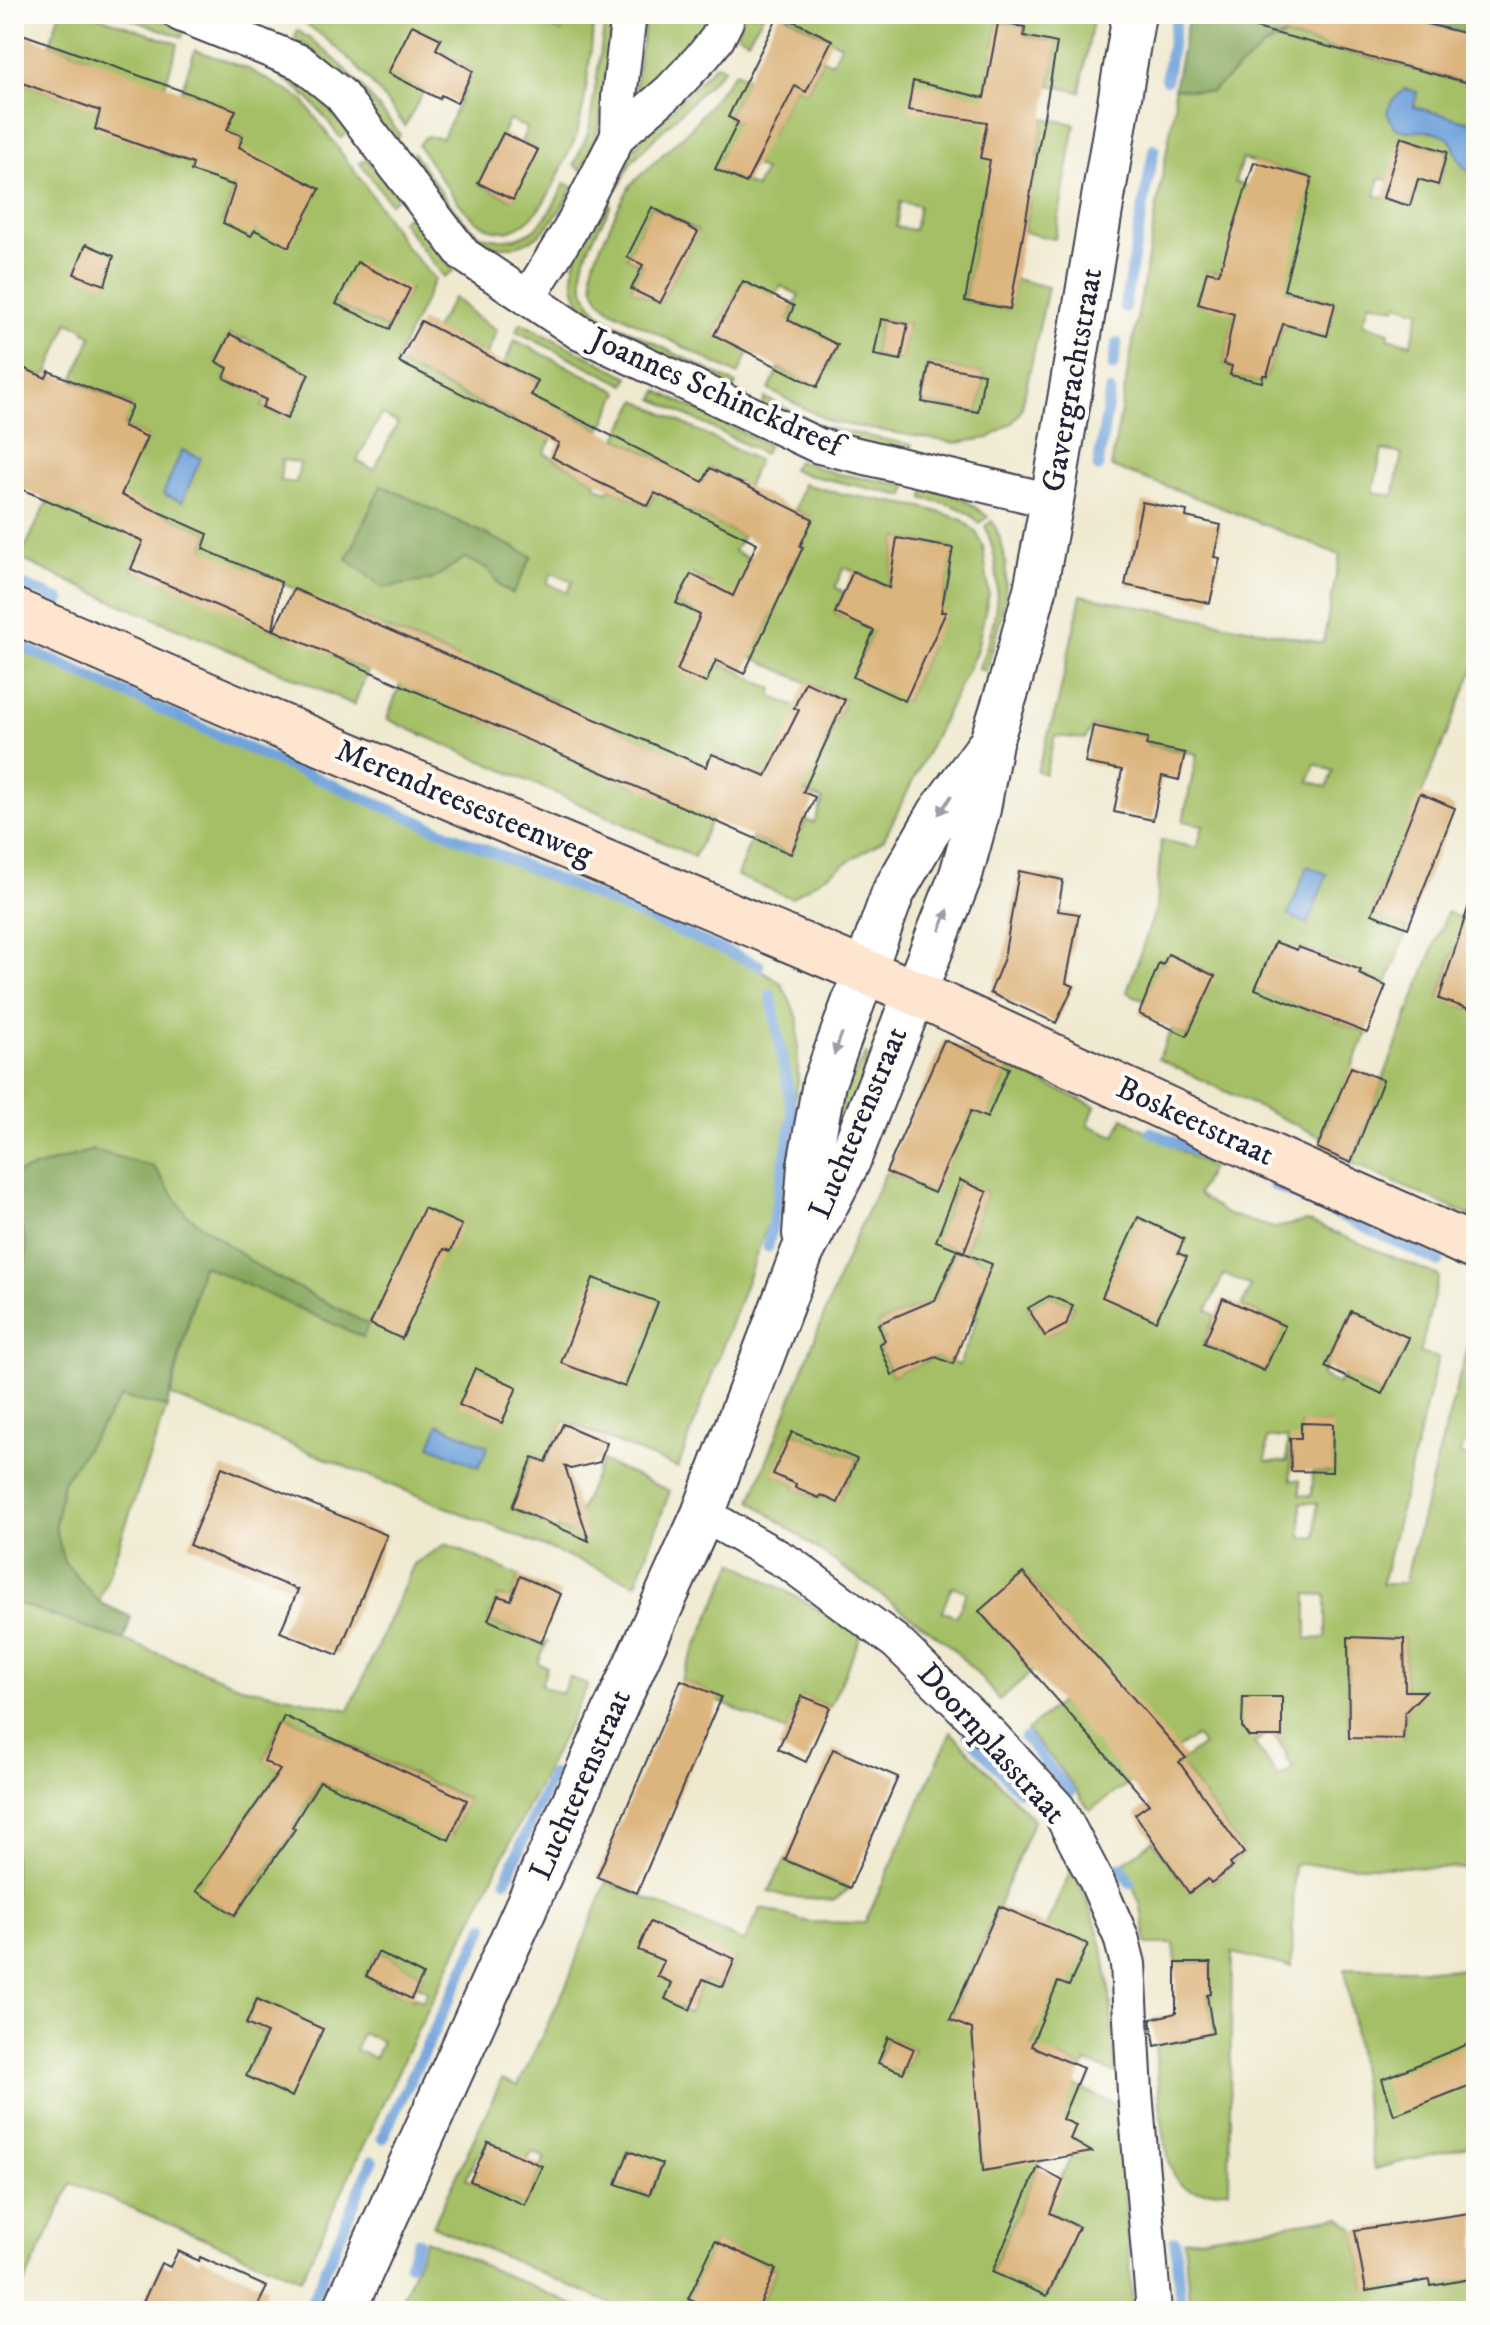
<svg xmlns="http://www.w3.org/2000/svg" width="1490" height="2325" font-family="'IM FELL DW Pica',serif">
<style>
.green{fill:#a4bf65;stroke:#637050;stroke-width:2;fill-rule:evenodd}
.forest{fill:#83a65a;stroke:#52644a;stroke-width:2}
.water{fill:#71a3dc;stroke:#4a628c;stroke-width:2}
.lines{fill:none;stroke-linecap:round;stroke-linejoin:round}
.stream{stroke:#71a3dc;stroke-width:11}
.building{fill:#dcb47d}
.minor-casing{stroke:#414051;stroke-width:38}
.tertiary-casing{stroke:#414051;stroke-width:46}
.secondary-casing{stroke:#414051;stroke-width:48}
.minor{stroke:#fff;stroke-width:34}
.tertiary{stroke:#fff;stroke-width:42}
.secondary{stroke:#fde5d0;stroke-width:44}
.oneway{fill:#9c9ca7}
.labels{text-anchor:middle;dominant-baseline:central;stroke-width:8;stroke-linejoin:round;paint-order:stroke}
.street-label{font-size:32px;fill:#22223b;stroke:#fdfcf7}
</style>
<rect width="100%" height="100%" fill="#fdfcf7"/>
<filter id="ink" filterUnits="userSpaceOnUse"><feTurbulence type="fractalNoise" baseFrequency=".0125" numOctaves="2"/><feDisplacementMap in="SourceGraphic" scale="16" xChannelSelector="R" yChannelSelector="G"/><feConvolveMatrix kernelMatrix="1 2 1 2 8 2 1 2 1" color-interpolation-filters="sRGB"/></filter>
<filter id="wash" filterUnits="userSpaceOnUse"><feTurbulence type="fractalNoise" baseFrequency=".006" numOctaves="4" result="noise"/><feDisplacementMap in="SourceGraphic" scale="32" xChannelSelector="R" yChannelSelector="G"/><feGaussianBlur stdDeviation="1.8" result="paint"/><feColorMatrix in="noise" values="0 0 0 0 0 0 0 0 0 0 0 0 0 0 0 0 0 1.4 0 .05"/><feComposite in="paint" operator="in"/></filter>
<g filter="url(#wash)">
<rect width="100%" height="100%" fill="#efe9cf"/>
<g class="green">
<path d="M 59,14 L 91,14 L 178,44 L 165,85 L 107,91 L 97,123 L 161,150 L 160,153 L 230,175 L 243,136 L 227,130 L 235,110 L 181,91 L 195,50 L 248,69 L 302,99 L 364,184 L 406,247 L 435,279 L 395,362 L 517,422 L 538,381 L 504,364 L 515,340 L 619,392 L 601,430 L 566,412 L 544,453 L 596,481 L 595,486 L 608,492 L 610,488 L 649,506 L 668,464 L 617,438 L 637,400 L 758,461 L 747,487 L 710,468 L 690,510 L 743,536 L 734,551 L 750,559 L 812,519 L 795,510 L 803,484 L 842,494 L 922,507 L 961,519 L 976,532 L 983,546 L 989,594 L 976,653 L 884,839 L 791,898 L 737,876 L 752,837 L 791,854 L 806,820 L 814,823 L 823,800 L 712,754 L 688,808 L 712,819 L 694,857 C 593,807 489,765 387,719 L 400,684 L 440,701 L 457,658 L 351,614 L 333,656 L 368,671 L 354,705 C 244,653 129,612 20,558 L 48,500 L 137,459 L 147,437 L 123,426 L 131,405 L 73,380 L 92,336 L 84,332 L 85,329 L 68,322 L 49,371 L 42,377 L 14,364 L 14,80 L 73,101 L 88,57 L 50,44 ZM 242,163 L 255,230 L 223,222 ZM 410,289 L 389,329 L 336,304 ZM 230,334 L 242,340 L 244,338 L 276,358 L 257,395 L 224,378 L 228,368 L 216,361 ZM 284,361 L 309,374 L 287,419 L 262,407 ZM 381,414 L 398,423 L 374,470 L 357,461 ZM 282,460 L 300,463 L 296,483 L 280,481 ZM 381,485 L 532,556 L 502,588 L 488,569 L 465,558 L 431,580 ZM 161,513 L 208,534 L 187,592 L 131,569 L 149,528 ZM 897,538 L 952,548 L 943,602 L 888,593 ZM 241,566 L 305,593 L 288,636 L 232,612 ZM 844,567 L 885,586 L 866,627 L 835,613 L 844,592 L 835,587 ZM 552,573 L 573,581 L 567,593 L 547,583 ZM 692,574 L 712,585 L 696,614 L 676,603 ZM 771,615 L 756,648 L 717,630 ZM 889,627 L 930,647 L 905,701 L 872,665 L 861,659 L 875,630 ZM 730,647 L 845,700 L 834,724 L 771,696 L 773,689 L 725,665 L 722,667 ZM 503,678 L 558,702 L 540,744 L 484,721 ZM 797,715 L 832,731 L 824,746 L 799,735 ZM 603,723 L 658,747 L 641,789 L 585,765 Z"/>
<path d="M 116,14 L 145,14 L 185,28 L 182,37 Z"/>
<path d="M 307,14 L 525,14 L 561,32 L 570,14 L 595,14 C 590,52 588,92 578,129 C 576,141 568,152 564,163 C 550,195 523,253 478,222 C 459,209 432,165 418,145 L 426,136 L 443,138 L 473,71 L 436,49 L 441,39 L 389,73 L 424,91 L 405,126 C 374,84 347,51 303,22 ZM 509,120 L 527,128 L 521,142 L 537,150 L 512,200 L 478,183 Z"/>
<path d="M 606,14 L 614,14 L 600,119 L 595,140 L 581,170 L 574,165 L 589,131 Z"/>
<path d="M 646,14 L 711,14 C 701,44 667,70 643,91 L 635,88 Z"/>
<path d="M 742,14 L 764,14 L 748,40 L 737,34 Z"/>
<path d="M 783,14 L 1094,14 L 1080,92 L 1050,85 L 1057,43 L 1024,36 L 1025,27 L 998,23 L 986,88 L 1022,154 L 1038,156 L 1044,118 L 1075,124 L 1055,239 L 1024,232 L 1030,195 L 985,188 L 965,301 L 1009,309 L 1015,279 L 1048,287 L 1021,411 L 1013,422 L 989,438 L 956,443 L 831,422 L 769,390 L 779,368 L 818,387 L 837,346 L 788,320 L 799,295 L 781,286 L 774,297 L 743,282 L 714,334 L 749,352 L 738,375 L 611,310 L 600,300 L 594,288 L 592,270 L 595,258 L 618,208 L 631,184 L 692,127 L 735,72 L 748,78 L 728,117 L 769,137 L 795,86 L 806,92 L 823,59 L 832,63 L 841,45 ZM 724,151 L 764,170 L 756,188 L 716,169 ZM 900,202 L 919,206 L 914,230 L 896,227 ZM 652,207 L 698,231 L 660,303 L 631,289 L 643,265 L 627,257 ZM 881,319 L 908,324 L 901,360 L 874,355 ZM 929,364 L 984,374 L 978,412 L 922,402 Z"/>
<path d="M 297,30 C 340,57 368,94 400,134 L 395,143 C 365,104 338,64 295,38 Z"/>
<path d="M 1285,36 L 1468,83 L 1476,55 L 1476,664 L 1372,913 L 1408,928 L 1386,986 L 1359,974 L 1360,970 L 1299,947 L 1256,989 L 1367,1033 L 1321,1137 L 1158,1059 L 1172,1029 L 1187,1036 L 1214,975 L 1168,955 L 1163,965 L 1159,964 L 1145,1001 L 1127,992 L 1156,908 L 1161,840 L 1197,848 L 1203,825 L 1183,821 L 1197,754 L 1146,745 L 1147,738 L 1093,726 L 1085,739 L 1055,736 L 1045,774 L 1037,771 L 1058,703 L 1081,595 L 1323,643 L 1340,555 L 1177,490 L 1111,467 L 1175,104 L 1174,88 L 1211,92 L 1263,47 ZM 1401,138 L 1447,152 L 1438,185 ZM 1242,159 L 1312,178 L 1247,186 L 1235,182 ZM 1380,178 L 1415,188 L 1410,206 L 1375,195 ZM 1207,271 L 1335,302 L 1327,336 L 1300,329 L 1285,319 L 1267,375 L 1263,375 L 1262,382 L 1231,375 L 1232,366 L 1224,364 L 1235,311 L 1199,304 ZM 1370,302 L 1395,308 L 1397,304 L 1420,311 L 1411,344 L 1388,338 L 1389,332 L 1363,324 ZM 1382,450 L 1402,454 L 1393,496 L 1373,492 ZM 1315,764 L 1333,771 L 1327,787 L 1309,781 Z"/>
<path d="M 273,63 L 317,95 L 349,133 L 340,138 C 320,108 301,88 270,70 Z"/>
<path d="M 716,64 L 725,68 L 631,162 L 619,187 L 612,184 L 622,160 Z"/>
<path d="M 413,153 C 429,173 460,224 481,235 C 486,238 493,238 499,239 C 536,242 551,212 565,183 L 573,187 C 551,231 528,258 476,243 L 410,162 Z"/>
<path d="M 367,159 L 397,198 L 390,203 L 360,163 Z"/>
<path d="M 602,201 L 611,205 C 590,246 562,280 604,318 L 736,384 L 732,392 L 591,320 C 556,274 580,246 602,201 Z"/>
<path d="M 409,214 L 453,271 L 444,277 L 401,221 Z"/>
<path d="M 454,297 L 475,316 L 497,330 L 487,355 L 435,329 Z"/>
<path d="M 521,323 L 629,377 L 625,385 L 516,331 Z"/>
<path d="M 658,391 L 768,445 L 764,454 L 654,399 Z"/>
<path d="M 765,398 L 824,427 L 912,445 L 910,454 L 835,439 L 762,406 Z"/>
<path d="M 797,461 L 838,474 L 907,485 L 905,496 L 807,475 L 792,469 Z"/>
<path d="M 925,488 L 961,497 L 988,517 L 979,523 C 965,506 944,502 923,499 Z"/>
<path d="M 992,521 C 1020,570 1000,621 986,671 L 978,669 C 998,623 1005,573 985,526 Z"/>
<path d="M 14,644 L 740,958 L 781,983 L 798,1018 L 798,1082 L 778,1196 L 678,1468 L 564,1421 L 546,1462 L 533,1457 L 512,1507 L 556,1530 L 558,1528 L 570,1533 L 602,1461 L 670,1491 L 636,1584 L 171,1396 L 202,1265 L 363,1337 L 368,1324 L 263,1270 L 186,1214 L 154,1167 L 93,1150 L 14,1174 Z"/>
<path d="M 1447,912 L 1476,926 L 1455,948 L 1439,998 L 1476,1011 L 1476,1200 L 1470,1216 L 1351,1163 Z"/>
<path d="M 867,1053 L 866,1077 L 844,1144 L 831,1136 L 843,1095 Z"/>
<path d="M 1009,1068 L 1095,1106 L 1088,1125 L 1115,1136 L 1123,1118 L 1211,1168 L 1198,1194 L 1226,1214 L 1274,1228 L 1307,1221 L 1439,1276 L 1420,1353 L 1438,1358 L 1382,1584 L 1404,1584 L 1472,1329 L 1476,1331 L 1476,1424 L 1459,1454 L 1476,1460 L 1476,1869 L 1294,1864 L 1292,1967 L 1232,1953 L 1229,2190 C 1214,2190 1191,2195 1179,2183 C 1162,2165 1158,2074 1155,2046 L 1213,2033 L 1207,1995 L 1211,1994 L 1211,1963 L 1176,1963 L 1174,1944 L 1147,1944 L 1140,1903 L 1123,1863 L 1153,1841 L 1189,1892 L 1208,1879 L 1212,1883 L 1231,1867 L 1230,1864 L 1244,1853 L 1183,1767 L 1177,1764 L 1203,1745 L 1196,1736 L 1090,1810 L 1055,1762 L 1027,1731 L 1060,1702 L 1081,1640 L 1023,1573 L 1033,1671 L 999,1700 L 976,1672 L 946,1642 L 751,1501 L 854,1239 L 886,1172 L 924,1188 L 971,1111 L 987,1117 ZM 959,1180 L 987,1192 L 964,1252 L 991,1264 L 972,1314 L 978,1317 L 959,1365 L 936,1357 L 892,1375 L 879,1345 L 885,1341 L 878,1324 L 935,1300 L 957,1250 L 937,1241 ZM 1224,1274 L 1251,1286 L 1242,1306 L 1284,1326 L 1264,1371 L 1204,1343 L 1215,1315 L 1207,1310 ZM 1049,1296 L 1073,1305 L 1065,1325 L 1045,1336 L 1028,1308 ZM 1351,1312 L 1408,1338 L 1382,1394 L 1343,1375 L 1338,1384 L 1321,1376 ZM 1301,1424 L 1332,1424 L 1331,1472 L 1313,1472 L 1312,1496 L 1300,1495 L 1300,1480 L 1291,1480 L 1290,1452 L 1301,1452 ZM 792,1432 L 857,1459 L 838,1502 L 821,1495 L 819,1498 L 795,1488 L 796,1484 L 774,1474 ZM 1267,1438 L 1287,1438 L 1287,1462 L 1266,1461 ZM 1301,1503 L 1317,1503 L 1316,1537 L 1301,1538 ZM 952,1586 L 967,1592 L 956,1617 L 942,1611 ZM 1307,1594 L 1326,1595 L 1326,1638 L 1307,1639 ZM 1351,1638 L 1404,1639 L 1405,1691 L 1417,1691 L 1418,1698 L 1405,1712 L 1403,1738 L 1349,1738 L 1348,1665 L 1350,1664 ZM 1271,1731 L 1287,1754 L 1285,1756 L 1293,1768 L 1279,1778 L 1254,1743 Z"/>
<path d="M 14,1216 C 25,1228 30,1254 23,1269 C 21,1274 17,1277 14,1280 Z"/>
<path d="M 121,1397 L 167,1407 L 99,1602 L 64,1562 L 55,1526 L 63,1482 Z"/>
<path d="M 446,1544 L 520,1576 L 511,1600 L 498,1596 L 488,1620 L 541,1643 L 547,1642 L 538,1663 L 547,1667 L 541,1685 L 562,1694 L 569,1677 L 588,1685 L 408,2050 L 301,2279 L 72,2183 L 14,2305 L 14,1597 L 16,1603 L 124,1640 L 243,1687 L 349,1710 L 414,1564 ZM 284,1716 L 467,1799 L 450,1839 L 320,1781 L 292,1827 L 295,1830 L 235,1915 L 197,1891 L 280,1770 L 264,1760 ZM 378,1952 L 423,1975 L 418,1986 L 428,1991 L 423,2001 L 413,1996 L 412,1999 L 366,1976 ZM 257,1999 L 323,2030 L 247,2076 L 266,2033 L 246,2023 ZM 362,2033 L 382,2041 L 375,2058 L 355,2050 Z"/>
<path d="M 734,1562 L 862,1634 L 830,1707 L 802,1696 L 786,1732 L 719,1702 L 720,1697 L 681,1680 Z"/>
<path d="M 951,1732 L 1034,1820 L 951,2018 L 1030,2050 L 1038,2030 L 1019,2023 L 1046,1926 L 1071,1870 C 1111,1936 1110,1998 1116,2073 L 1086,2062 L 1083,2068 L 1058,2057 L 1050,2074 L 1118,2106 L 1133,2311 L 757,2311 L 776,2269 L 715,2242 L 683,2311 L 628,2311 L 433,2226 L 502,2079 L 518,2086 L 565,1988 L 607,1881 L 744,1942 L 761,1908 L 808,1922 L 865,1923 ZM 735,1959 L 723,1987 L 703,1979 L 689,2013 L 680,2009 L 681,2006 L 672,1983 ZM 888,2037 L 914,2049 L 903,2073 L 878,2062 ZM 1078,2144 L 1060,2179 L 1050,2213 L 1078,2227 L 1047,2296 L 992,2271 L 1041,2161 ZM 629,2151 L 661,2165 L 649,2195 L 616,2184 ZM 532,2152 L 545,2158 L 525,2205 L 466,2179 L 477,2155 L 528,2160 Z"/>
<path d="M 785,1860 L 850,1888 L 835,1900 L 788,1897 L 769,1891 Z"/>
<path d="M 1345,1968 L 1476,1970 L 1476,2144 L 1374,2169 Z"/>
<path d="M 1340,2217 L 1355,2230 L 1366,2290 L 1430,2280 L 1431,2285 L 1476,2278 L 1476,2311 L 1190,2311 L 1184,2240 Z"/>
<path d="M 426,2240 L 587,2311 L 397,2311 Z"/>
</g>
<g class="forest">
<path d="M 1189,14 L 1291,14 L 1285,36 L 1263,47 L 1211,92 L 1174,88 Z"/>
<path d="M 1412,14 L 1476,14 L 1476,36 L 1411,20 Z"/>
<path d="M 381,485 L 532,556 L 513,594 L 502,588 L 488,569 L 465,558 L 431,580 L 383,588 L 347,559 Z"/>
<path d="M 93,1150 L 154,1167 L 186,1214 L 263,1270 L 368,1324 L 363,1337 L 202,1265 L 167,1407 L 121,1397 L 63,1482 L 55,1526 L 64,1562 L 99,1602 L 131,1617 L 124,1640 L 16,1603 L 14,1597 L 14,1280 C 17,1277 21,1274 23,1269 C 30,1254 25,1228 14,1216 L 14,1174 Z"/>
</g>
<g class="water">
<path d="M 1405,89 L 1417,92 L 1414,107 L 1474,123 L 1476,118 L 1476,174 C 1452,168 1461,146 1445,136 C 1429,126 1410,136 1394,127 L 1387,112 L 1392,101 Z"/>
<path d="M 182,450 L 201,458 L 182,502 L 163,494 Z"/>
<path d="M 1307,866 L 1327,874 L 1308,924 L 1288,916 Z"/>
<path d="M 439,1424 L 488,1446 L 479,1467 L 430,1446 Z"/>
</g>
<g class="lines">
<g class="stream">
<path d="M 1166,80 L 1177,14"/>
<path d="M 1124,308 L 1154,149"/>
<path d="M 1113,366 L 1117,343"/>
<path d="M 1098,467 L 1110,391"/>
<path d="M 14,581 L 60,600"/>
<path d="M 14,643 L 269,758 L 759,965"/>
<path d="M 1151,1132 L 1209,1157"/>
<path d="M 1274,1185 L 1439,1262"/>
<path d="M 768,1247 L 793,1116 L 771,995"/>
<path d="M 968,1735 L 1019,1791"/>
<path d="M 1025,1738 L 1070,1792"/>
<path d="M 1121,1867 L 1130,1883"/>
<path d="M 506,1880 L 552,1774"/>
<path d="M 382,2138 L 485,1926"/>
<path d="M 1175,2241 L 1181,2311"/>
<path d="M 409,2264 L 418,2241"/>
<path d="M 311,2303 L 372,2161"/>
</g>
</g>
<g id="blocks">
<g class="building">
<path d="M 779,14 L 832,40 L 806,92 L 795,86 L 746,183 L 715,169 L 738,122 L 728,117 Z"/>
<path d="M 1241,14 L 1412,14 L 1411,20 L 1476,36 L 1476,55 L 1469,83 L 1240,24 Z"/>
<path d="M 998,23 L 1025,27 L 1024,36 L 1057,43 L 1010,309 L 965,301 L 990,160 L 980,158 L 987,122 L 908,110 L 913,81 L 984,98 Z"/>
<path d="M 412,25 L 441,39 L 436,49 L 473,71 L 457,103 L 441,95 L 439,99 L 388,73 Z"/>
<path d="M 14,31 L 236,110 L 227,130 L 243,136 L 239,147 L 320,189 L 289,247 L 255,230 L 251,236 L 223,223 L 235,186 L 191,171 L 193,164 L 95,129 L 100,111 L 14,80 Z"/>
<path d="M 503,133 L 538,150 L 513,200 L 478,183 Z"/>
<path d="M 1401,137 L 1447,152 L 1438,185 L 1418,179 L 1410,206 L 1383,198 Z"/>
<path d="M 1254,162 L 1312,178 L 1284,290 L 1335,303 L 1327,336 L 1283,324 L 1267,375 L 1263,375 L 1262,382 L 1230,375 L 1232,366 L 1224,364 L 1234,314 L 1198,304 L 1207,271 L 1219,274 Z"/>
<path d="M 652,207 L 698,232 L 660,303 L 631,289 L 643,265 L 627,257 Z"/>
<path d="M 86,244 L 114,256 L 105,285 L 74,274 Z"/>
<path d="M 357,262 L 410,289 L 390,329 L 336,304 Z"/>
<path d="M 743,281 L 794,306 L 788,320 L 838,345 L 817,387 L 714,335 Z"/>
<path d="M 881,319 L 908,324 L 901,360 L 874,355 Z"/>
<path d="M 421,321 L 538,381 L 531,395 L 703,482 L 710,468 L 813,519 L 800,546 L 803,547 L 744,674 L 716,660 L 706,683 L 677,671 L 700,615 L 676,603 L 691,574 L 733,596 L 757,543 L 655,493 L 648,506 L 596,481 L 552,457 L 559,443 L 399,362 Z"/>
<path d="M 230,334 L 309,374 L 287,419 L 262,407 L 266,400 L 224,378 L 228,368 L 216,362 Z"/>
<path d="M 14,364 L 46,378 L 49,371 L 132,406 L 123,426 L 147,437 L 121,495 L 208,534 L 203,549 L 281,582 L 273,630 L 131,569 L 143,541 L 14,486 Z"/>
<path d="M 929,364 L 984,374 L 978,412 L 922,402 Z"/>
<path d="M 1142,502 L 1187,511 L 1186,517 L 1221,525 L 1214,557 L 1220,558 L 1210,603 L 1125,585 Z"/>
<path d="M 897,538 L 953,548 L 941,612 L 946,612 L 905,701 L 853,677 L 874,631 L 835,613 L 853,571 L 889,588 Z"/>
<path d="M 294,589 L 706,767 L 712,754 L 766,776 L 799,710 L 794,708 L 805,682 L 845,700 L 803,792 L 815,797 L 791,854 L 274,630 Z"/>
<path d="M 1093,726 L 1148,738 L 1146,745 L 1185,753 L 1179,780 L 1162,776 L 1153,820 L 1114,812 L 1122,770 L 1085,763 Z"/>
<path d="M 1420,793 L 1455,808 L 1408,928 L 1372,914 Z"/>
<path d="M 1019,871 L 1063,880 L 1058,911 L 1079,914 L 1066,983 L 1074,986 L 1056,1023 L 990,993 L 1004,958 Z"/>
<path d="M 1470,902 L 1476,903 L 1476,1011 L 1439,999 Z"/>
<path d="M 1275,942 L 1297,950 L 1298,947 L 1361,970 L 1359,974 L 1386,986 L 1367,1033 L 1255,989 Z"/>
<path d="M 1168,954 L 1215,976 L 1187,1036 L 1139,1014 L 1159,963 L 1163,965 Z"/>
<path d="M 944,1040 L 1009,1068 L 987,1118 L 971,1111 L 934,1193 L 886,1172 Z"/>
<path d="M 1351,1067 L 1383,1080 L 1351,1163 L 1317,1148 Z"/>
<path d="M 960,1180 L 987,1192 L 964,1252 L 936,1241 Z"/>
<path d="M 424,1208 L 462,1225 L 451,1251 L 444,1249 L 402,1339 L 370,1324 Z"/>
<path d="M 1138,1217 L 1184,1239 L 1178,1253 L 1187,1257 L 1156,1321 L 1102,1297 Z"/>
<path d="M 957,1250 L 992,1264 L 953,1364 L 936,1357 L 892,1375 L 879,1344 L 885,1341 L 878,1324 L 935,1300 Z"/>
<path d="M 593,1278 L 658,1302 L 625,1387 L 561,1363 Z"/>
<path d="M 1049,1296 L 1073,1305 L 1066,1325 L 1045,1336 L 1028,1308 Z"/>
<path d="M 1223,1298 L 1285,1326 L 1264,1371 L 1204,1343 Z"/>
<path d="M 1351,1311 L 1409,1338 L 1382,1394 L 1325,1367 Z"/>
<path d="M 475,1368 L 517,1387 L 502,1423 L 459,1405 Z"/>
<path d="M 1301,1423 L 1333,1424 L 1332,1472 L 1291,1471 L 1290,1438 L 1301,1438 Z"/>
<path d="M 563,1424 L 607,1443 L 600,1462 L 571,1469 L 565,1466 L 589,1541 L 512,1507 L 533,1457 L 546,1462 Z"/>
<path d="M 792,1432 L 857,1459 L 838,1503 L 821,1495 L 819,1498 L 795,1488 L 796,1484 L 773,1474 Z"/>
<path d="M 222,1467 L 387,1535 L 338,1655 L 280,1632 L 298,1590 L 189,1545 Z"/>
<path d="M 1023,1573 L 1186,1758 L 1179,1762 L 1244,1853 L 1230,1864 L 1232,1867 L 1211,1883 L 1208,1879 L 1189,1893 L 1135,1814 L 1149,1804 L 979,1611 Z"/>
<path d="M 520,1576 L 561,1594 L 541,1643 L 488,1620 L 498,1596 L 511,1600 Z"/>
<path d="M 1348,1637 L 1404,1639 L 1405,1691 L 1426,1691 L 1405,1712 L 1403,1739 L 1349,1738 Z"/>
<path d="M 681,1680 L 721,1697 L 637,1893 L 597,1877 Z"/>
<path d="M 802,1696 L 830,1707 L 806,1762 L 778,1749 Z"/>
<path d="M 1243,1697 L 1282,1697 L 1282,1737 L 1249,1737 L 1242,1727 Z"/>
<path d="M 284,1716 L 467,1800 L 449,1840 L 320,1781 L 292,1827 L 295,1829 L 235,1915 L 196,1891 L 280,1770 L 264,1761 Z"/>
<path d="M 833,1749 L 898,1777 L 850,1888 L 785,1860 Z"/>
<path d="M 999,1906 L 1088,1944 L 1069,1986 L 1058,1982 L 1031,2046 L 1083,2068 L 1062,2119 L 1076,2125 L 1070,2139 L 1092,2152 L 983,2171 L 972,2029 L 950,2020 Z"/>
<path d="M 650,1922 L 735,1959 L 723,1987 L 703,1979 L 690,2010 L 665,1999 L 672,1983 L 657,1976 L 664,1961 L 638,1950 Z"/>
<path d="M 378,1952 L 423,1975 L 411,1999 L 366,1976 Z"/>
<path d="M 1176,1963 L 1211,1963 L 1211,1994 L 1207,1995 L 1213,2033 L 1155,2046 L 1151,2019 L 1176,2013 Z"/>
<path d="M 257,1999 L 323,2029 L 292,2097 L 246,2076 L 267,2033 L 246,2024 Z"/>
<path d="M 888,2037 L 914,2049 L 903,2073 L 878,2063 Z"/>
<path d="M 1476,2041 L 1476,2083 L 1394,2115 L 1382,2079 Z"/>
<path d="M 488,2142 L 542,2166 L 525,2205 L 470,2181 Z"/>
<path d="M 629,2151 L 662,2164 L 649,2195 L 616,2184 Z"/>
<path d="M 1038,2167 L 1063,2181 L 1050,2213 L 1079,2227 L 1047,2296 L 992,2272 Z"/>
<path d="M 1476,2212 L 1476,2278 L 1431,2286 L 1430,2280 L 1366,2291 L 1355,2230 Z"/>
<path d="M 715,2241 L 776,2269 L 757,2311 L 715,2311 L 688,2299 Z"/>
<path d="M 178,2251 L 199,2261 L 200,2257 L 267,2287 L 255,2311 L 139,2311 L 161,2263 L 170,2267 Z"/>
</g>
</g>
</g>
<g filter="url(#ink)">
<use href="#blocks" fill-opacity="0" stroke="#414051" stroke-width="2"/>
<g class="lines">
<defs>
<g id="minor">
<path d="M 180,14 L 300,62 L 340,94 L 464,255 L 580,333 L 819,446 L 1052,501"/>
<path d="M 618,136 L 619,97 L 629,14"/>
<path d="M 528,298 L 570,230 L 618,136 L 671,90 L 704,55 L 717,39 L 726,21 L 726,14"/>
<path d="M 703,1514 L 792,1565 L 896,1642 L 993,1737 L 1058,1808 L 1096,1880 L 1121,1937 L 1128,1964 L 1135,2093 L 1154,2311"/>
</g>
<g id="tertiary">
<path d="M 804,1234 L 809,1165 L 824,1083 L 893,893 L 939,813 L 986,749"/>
<path d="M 344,2311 L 703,1514 L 802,1253 L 848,1163 L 961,875 L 979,809 L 991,742 L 1012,676 L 1035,590 L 1052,501 L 1134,14"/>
</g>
<path id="secondary" d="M 14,611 L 228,704 L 914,992 L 1230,1138 L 1476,1248"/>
</defs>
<use href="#minor" class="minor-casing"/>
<use href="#tertiary" class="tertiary-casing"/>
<use href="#secondary" class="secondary-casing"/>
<use href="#minor" class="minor"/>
<use href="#tertiary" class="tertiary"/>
<use href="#secondary" class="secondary"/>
</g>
<defs><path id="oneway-solid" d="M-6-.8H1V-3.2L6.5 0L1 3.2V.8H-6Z" transform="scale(2)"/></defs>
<g class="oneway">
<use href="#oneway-solid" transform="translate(945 805) rotate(125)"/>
<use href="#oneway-solid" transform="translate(944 920) rotate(-68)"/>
<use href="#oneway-solid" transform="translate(838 1044) rotate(110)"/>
</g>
</g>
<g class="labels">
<g class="street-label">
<text transform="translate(1073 380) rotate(-80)">Gavergrachtstraat</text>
<text transform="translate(716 393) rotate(24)">Joannes Schinckdreef</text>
<text transform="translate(464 803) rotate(23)">Merendreesesteenweg</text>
<text transform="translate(1195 1122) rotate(25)">Boskeetstraat</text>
<text transform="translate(859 1123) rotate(-67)">Luchterenstraat</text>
<text transform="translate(991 1744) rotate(48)">Doornplasstraat</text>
<text transform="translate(581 1785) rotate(-66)">Luchterenstraat</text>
</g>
</g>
<rect width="1490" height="2325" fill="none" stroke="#fdfcf7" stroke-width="48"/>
</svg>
